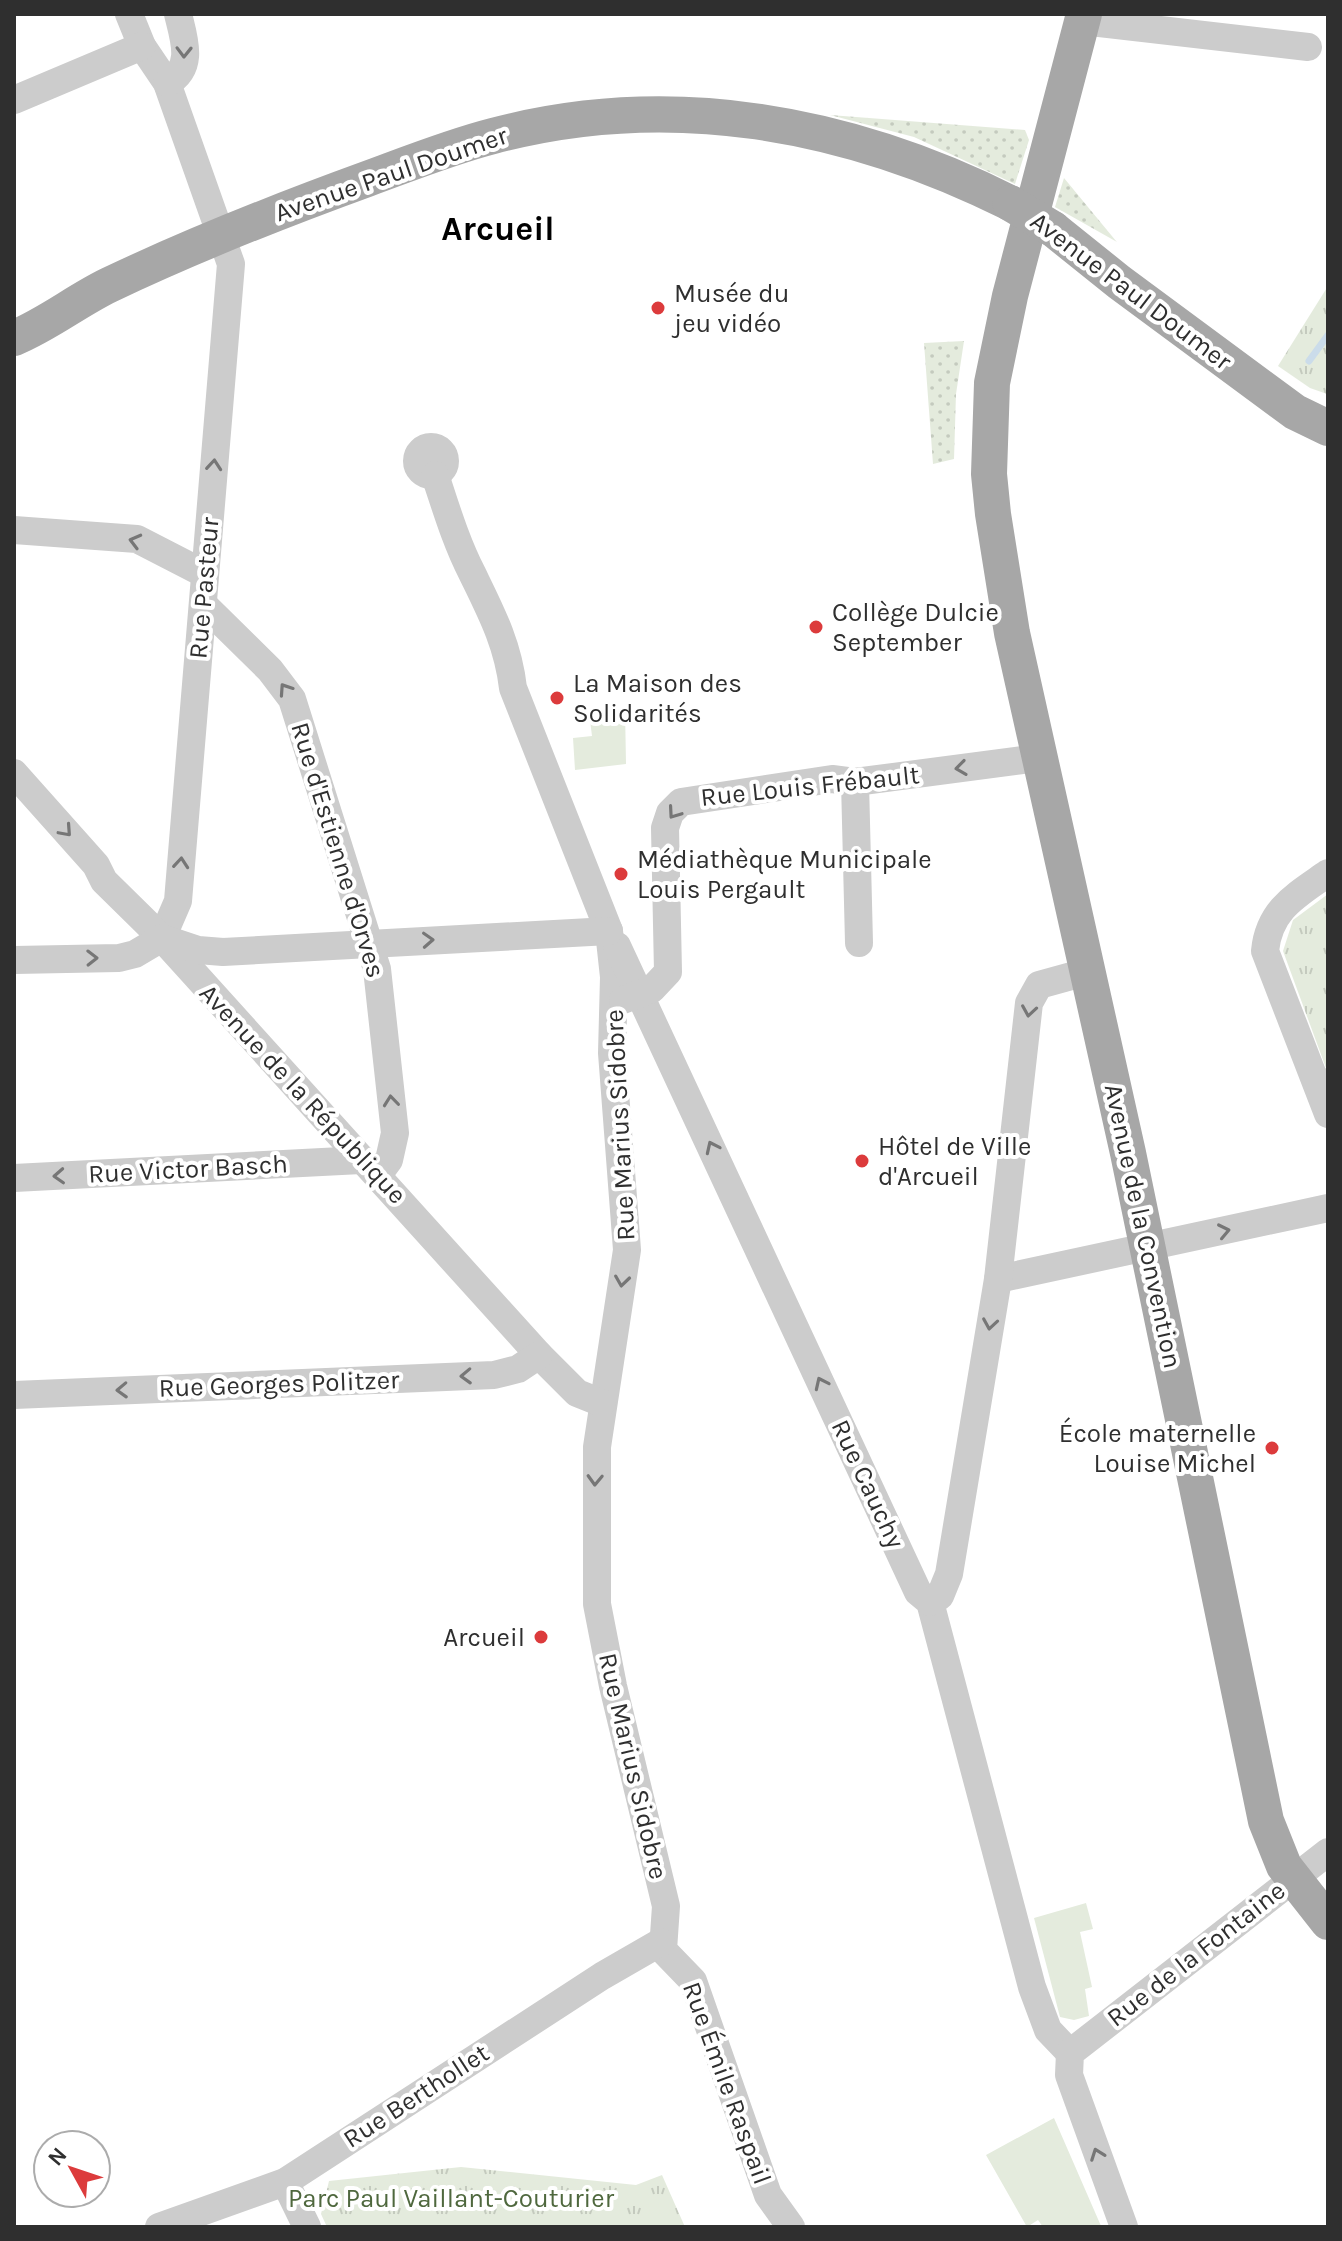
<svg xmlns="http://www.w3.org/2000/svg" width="1342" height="2241" font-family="Karla,sans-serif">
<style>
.grass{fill:url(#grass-dots)}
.park{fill:url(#park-tufts)}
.garden{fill:#e4ebdd}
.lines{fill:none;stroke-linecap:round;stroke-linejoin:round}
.stream{stroke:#cbdcea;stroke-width:7}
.minor{stroke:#ccc;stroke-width:28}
.major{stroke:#a7a7a7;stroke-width:36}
.major-bridge{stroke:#a7a7a7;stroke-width:36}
.oneway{stroke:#767676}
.poi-dot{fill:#dc3b3c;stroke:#fff;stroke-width:3}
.labels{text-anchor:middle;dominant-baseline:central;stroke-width:8;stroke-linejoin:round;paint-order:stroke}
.street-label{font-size:26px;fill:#2f2f2f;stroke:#fff}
.poi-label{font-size:26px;fill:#2f2f2f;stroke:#fff;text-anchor:start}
.park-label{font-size:26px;fill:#4f683e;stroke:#fff}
.district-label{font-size:34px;font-weight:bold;fill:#000;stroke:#fff}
</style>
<defs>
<pattern id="grass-dots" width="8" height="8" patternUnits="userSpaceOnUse" patternTransform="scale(2)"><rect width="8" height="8" fill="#e4ebdd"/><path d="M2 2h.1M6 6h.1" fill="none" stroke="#c4cabe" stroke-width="1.8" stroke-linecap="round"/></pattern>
<pattern id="park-tufts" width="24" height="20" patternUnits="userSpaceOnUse" patternTransform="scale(2)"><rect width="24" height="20" fill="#e4ebdd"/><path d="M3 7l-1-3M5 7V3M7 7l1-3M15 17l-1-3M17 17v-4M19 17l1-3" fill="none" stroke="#c4cabe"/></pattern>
</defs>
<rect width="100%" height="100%" fill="#fff"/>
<g class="grass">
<path d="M 830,115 L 1025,130 L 1029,140 L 1015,184 L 914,137 Z"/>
<path d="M 1064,178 L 1116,241 L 1117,242 L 1055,207 Z"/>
<path d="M 964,341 L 956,394 L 954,459 L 933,464 L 924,343 Z"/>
</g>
<g class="park">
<path d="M 1328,286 L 1328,394 L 1327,394 L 1310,388 L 1278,366 Z"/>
<path d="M 1328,894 L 1328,1084 L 1319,1071 L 1326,1068 L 1283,951 L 1293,920 Z"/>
<path d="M 461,2167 L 636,2185 L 662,2175 L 685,2227 L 327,2227 L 321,2214 L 329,2181 Z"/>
</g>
<g class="garden">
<path d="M 625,709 L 626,764 L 575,770 L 573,738 L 592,736 L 589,712 Z"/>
<path d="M 1086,1903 L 1093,1929 L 1080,1932 L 1092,1987 L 1085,1989 L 1089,2016 L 1074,2020 L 1060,2017 L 1034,1918 Z"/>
<path d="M 1054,2118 L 1101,2226 L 1101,2227 L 1043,2227 L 1038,2220 L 1027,2227 L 986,2155 Z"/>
</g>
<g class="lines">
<path class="stream" d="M 1309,361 L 1328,335"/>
<g class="minor">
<path d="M 129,14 L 142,46 L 167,83 L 231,264 L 178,901 L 162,938"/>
<path d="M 1082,21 L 1308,47"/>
<path d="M 167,83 C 195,68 184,39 178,14"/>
<path d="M 14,100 L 142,46"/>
<circle cx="431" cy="461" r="14"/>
<path d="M 435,475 C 446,508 456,542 472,573 C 491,612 508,644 513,688 L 609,931 L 614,977 L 612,1053 L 627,1250 L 597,1447 L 597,1604 L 613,1686 L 666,1906 L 663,1950 L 693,1981 L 768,2195 L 791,2227"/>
<path d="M 14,530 L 137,539 L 205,574"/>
<path d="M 203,604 L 270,670 L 292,699 L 377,969 L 395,1133 L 389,1160 L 378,1175"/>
<path d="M 14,773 L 96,865 L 104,881 L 162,938 L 539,1355 L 577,1393 L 602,1403"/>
<path d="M 855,782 L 859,943"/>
<path d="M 1328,873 C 1297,895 1269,909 1265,951 L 1328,1114"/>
<path d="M 617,946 L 918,1592 L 930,1602 L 1032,1987 L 1048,2030 L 1070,2053"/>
<path d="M 14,960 L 119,958 L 135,954 L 162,938 L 198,950 L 223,952 L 609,931"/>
<path d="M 623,1000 L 652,989 L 668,972 L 665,828 L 670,813 L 681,802 L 832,779 L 855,782 L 1038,758"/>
<path d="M 14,1178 L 361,1160"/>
<path d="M 998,1279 L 1328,1208"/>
<path d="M 14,1395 L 494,1375 L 518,1369 L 539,1355"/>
<path d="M 930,1602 L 940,1596 L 949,1574 L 998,1279 L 1029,1003 L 1039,985 L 1086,972"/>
<path d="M 285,2182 L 307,2227"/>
<path d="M 159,2227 L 285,2182 L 602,1976 L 661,1942"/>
<path d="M 1124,2227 L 1069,2075 L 1070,2053 L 1328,1852"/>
</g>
<g class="major">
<path d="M 1084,14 L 1010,296 L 992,383 L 989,474 L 993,514 L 1012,633 L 1128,1153 L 1266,1821 L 1284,1866 L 1328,1922"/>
<path d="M 1053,229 L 1119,282 L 1295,412 L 1328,428"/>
<path d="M 14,338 C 48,324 76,301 109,285 C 193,245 279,211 367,179 C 408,164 450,147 493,136 C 670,89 848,122 1010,203"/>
</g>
<path class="major-bridge" d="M 1010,203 L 1053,229"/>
</g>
<defs><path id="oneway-chevron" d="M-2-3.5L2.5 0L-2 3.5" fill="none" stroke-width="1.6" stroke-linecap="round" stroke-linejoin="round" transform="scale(2)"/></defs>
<g class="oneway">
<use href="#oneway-chevron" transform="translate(184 52) rotate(91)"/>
<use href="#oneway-chevron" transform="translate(214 465) rotate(-85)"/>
<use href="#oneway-chevron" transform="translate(135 541) rotate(-165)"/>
<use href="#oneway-chevron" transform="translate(285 689) rotate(-124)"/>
<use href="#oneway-chevron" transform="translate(961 768) rotate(172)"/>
<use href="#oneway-chevron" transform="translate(674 813) rotate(125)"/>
<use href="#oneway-chevron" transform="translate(66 831) rotate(48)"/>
<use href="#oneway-chevron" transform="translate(181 863) rotate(-85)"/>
<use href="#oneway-chevron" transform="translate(428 940) rotate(-3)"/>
<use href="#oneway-chevron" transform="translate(92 958) rotate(-1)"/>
<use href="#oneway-chevron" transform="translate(1029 1011) rotate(99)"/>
<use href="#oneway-chevron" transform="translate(391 1101) rotate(-96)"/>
<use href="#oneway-chevron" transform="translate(712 1147) rotate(-115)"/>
<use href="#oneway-chevron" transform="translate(59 1176) rotate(177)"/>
<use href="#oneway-chevron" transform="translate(1224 1231) rotate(-12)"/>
<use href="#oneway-chevron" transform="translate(622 1281) rotate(98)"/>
<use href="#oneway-chevron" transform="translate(990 1324) rotate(99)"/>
<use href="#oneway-chevron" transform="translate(466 1376) rotate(178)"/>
<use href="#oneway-chevron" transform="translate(821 1383) rotate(-115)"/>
<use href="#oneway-chevron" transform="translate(122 1390) rotate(178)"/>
<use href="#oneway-chevron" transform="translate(595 1480) rotate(92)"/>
<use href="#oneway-chevron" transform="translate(1097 2154) rotate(-110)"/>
</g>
<g class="poi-dot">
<circle cx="658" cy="308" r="8"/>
<circle cx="816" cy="627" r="8"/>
<circle cx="557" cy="698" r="8"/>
<circle cx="621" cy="874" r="8"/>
<circle cx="862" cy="1161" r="8"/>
<circle cx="1272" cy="1448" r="8"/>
<circle cx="541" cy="1637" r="8"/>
</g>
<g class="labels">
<g class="street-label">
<text transform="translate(391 174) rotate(-19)">Avenue Paul Doumer</text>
<text transform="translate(1131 291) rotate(37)">Avenue Paul Doumer</text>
<text transform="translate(204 588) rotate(-85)">Rue Pasteur</text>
<text transform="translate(810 786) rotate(-6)">Rue Louis Frébault</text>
<text transform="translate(338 850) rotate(73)">Rue d'Estienne d'Orves</text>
<text transform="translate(303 1094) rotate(47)">Avenue de la République</text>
<text transform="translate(620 1125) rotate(-93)">Rue Marius Sidobre</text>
<text transform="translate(188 1169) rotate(-3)">Rue Victor Basch</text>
<text transform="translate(1143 1226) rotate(78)">Avenue de la Convention</text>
<text transform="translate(279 1384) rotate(-2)">Rue Georges Politzer</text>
<text transform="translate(868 1484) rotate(65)">Rue Cauchy</text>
<text transform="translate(633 1766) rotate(77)">Rue Marius Sidobre</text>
<text transform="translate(1196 1954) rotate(-38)">Rue de la Fontaine</text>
<text transform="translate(727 2083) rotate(70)">Rue Émile Raspail</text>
<text transform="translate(416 2096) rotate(-33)">Rue Berthollet</text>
</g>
<g class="poi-label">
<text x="674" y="293">Musée du<tspan x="674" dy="30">jeu vidéo</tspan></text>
<text x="832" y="612">Collège Dulcie<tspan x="832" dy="30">September</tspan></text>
<text x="573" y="683">La Maison des<tspan x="573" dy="30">Solidarités</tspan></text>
<text x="637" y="859">Médiathèque Municipale<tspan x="637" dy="30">Louis Pergault</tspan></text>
<text x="878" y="1146">Hôtel de Ville<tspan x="878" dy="30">d'Arcueil</tspan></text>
<text x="1256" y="1433" text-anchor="end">École maternelle<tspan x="1256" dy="30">Louise Michel</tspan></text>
<text x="525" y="1637" text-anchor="end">Arcueil</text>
</g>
<g class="park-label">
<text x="451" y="2198">Parc Paul Vaillant-Couturier</text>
</g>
<g class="district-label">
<text x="498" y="229">Arcueil</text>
</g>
</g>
<rect width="1342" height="2241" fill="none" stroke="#2f2f2f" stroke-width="32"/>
<g transform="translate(72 2169) rotate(310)"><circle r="38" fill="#ffffff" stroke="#acacac" stroke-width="2"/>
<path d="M0-6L14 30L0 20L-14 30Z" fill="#dc3b3c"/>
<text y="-12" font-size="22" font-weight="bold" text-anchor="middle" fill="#2f2f2f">N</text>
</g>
</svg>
